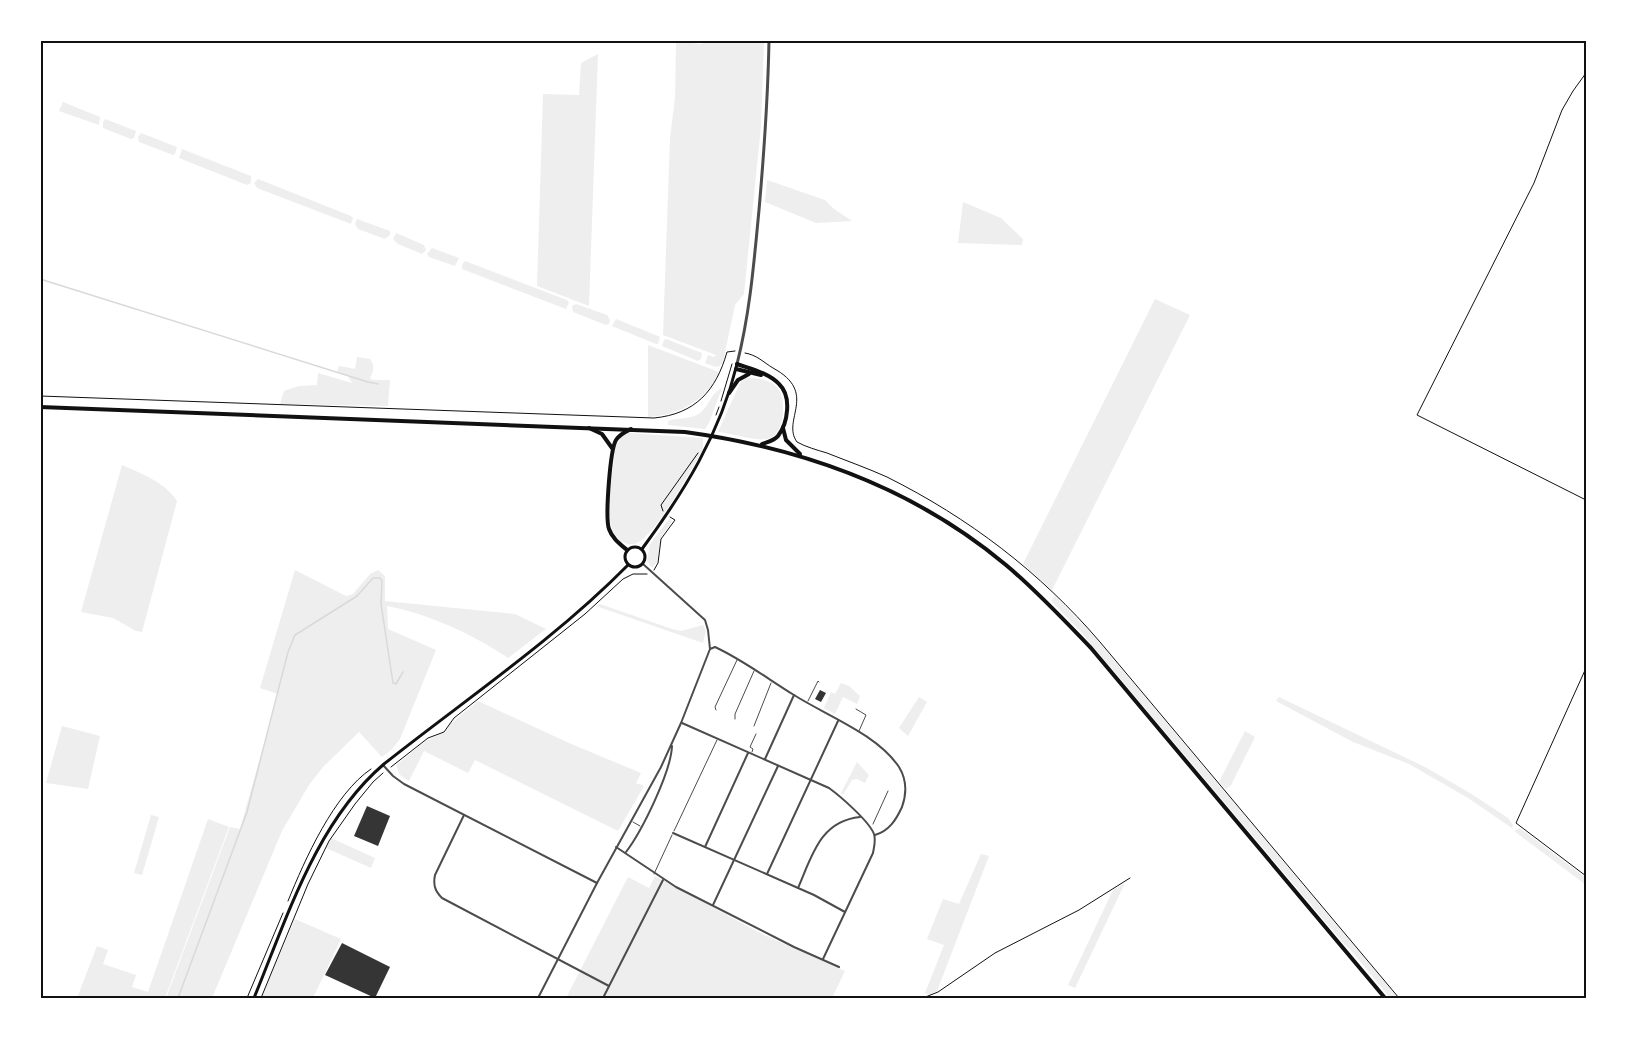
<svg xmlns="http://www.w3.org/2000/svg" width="1627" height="1039" font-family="'Alegreya Sans',sans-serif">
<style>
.green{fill:#eee}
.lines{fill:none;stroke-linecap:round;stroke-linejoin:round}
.stream{stroke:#d9d9d9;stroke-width:1.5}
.building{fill:#353535}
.path{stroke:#111;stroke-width:1}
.service{stroke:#4c4c4c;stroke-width:1}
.minor{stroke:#4c4c4c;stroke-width:2}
.tertiary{stroke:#4c4c4c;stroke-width:3}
.secondary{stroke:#111;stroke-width:3}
.primary{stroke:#111;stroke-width:4}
.neatline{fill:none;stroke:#111;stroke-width:2}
</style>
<rect width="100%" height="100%" fill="#fff"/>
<g class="green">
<path d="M 676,41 L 699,44 L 716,41 L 764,41 L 761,126 L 744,294 L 735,305 L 723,362 L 720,366 L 716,367 L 705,363 L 708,355 L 714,357 L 716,355 L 663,335 L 670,138 L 675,98 Z"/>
<path d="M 598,54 L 589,306 L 537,286 L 543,94 L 579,95 L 581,63 Z"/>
<path d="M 63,102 L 100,117 L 99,125 L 59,111 Z"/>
<path d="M 105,119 L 136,131 L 134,138 L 131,139 L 103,128 L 103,122 Z"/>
<path d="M 141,133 L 177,147 L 175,154 L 173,155 L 139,142 L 138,137 Z"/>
<path d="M 182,149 L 251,176 L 251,183 L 247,185 L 179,158 Z"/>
<path d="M 258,179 L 351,216 L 353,218 L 351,224 L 257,188 L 254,183 Z"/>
<path d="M 767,180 L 825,200 L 834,209 L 852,221 L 816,223 L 765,202 Z"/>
<path d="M 963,202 L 1001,218 L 1023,239 L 1022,245 L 958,243 Z"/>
<path d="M 357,219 L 390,231 L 390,235 L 385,239 L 358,229 L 355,224 Z"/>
<path d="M 396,233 L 424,245 L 426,250 L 422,254 L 398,244 L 393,239 Z"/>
<path d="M 432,248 L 459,258 L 455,266 L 429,257 L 427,254 Z"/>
<path d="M 465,261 L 567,300 L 569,303 L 566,309 L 462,269 L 462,265 Z"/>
<path d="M 1155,299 L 1190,315 L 1052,590 L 1023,564 Z"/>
<path d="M 576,304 L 607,315 L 610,320 L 609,324 L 606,325 L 573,312 L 572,306 Z"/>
<path d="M 616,319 L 658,336 L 660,337 L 658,344 L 656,344 L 612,326 Z"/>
<path d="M 666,339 L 702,353 L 701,359 L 698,361 L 662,346 L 664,340 Z"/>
<path d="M 648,345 L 719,372 L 719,374 C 703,402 679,415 648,417 Z"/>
<path d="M 357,357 L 370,359 C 375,367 374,370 370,378 L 373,380 L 390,380 L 388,406 L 280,404 L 284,391 L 299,386 L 317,385 L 318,373 L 352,383 L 348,376 L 337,372 L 339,366 L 355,369 Z"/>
<path d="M 746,378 C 756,378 769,379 777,387 C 787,398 785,432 770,438 C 758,443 733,433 718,432 L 740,383 Z"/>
<path d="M 722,388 L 709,423 L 705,429 L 668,425 L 668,421 C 679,417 694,420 702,411 C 710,404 711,393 722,388 Z"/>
<path d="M 628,433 L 703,438 L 703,449 C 692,468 653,542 633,544 C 628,545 624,543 620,540 C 615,536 612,531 611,525 C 606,504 613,473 615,451 C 617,442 620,437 628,433 Z"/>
<path d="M 122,465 C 142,474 165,482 177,501 L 142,632 L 136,631 L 113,618 L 81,612 Z"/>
<path d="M 670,518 L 672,522 L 661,537 L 657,562 L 652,568 L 647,561 L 650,544 Z"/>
<path d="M 295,570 L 346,596 L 353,594 L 370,574 L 378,570 L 385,576 L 385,601 L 515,614 L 546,629 L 508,658 C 475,635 426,613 387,606 L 388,629 L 436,650 L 400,739 L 392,749 L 382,757 L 359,732 L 323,767 L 309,785 L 282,831 L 212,998 L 166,998 L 230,827 L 240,829 L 278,694 L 260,688 Z"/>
<path d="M 1055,596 L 1092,634 L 1398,998 L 1390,998 L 1349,948 L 1344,944 L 1080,631 L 1051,601 Z"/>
<path d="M 600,604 L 672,629 L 681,631 L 703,625 L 706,631 L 703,643 L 596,606 Z"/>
<path d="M 841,683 L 849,686 L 860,696 L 857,704 L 843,697 L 835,714 L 824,708 L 831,692 L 835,694 Z"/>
<path d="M 919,697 L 927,702 L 908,736 L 899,728 Z"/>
<path d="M 1279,697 L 1425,767 L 1470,793 L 1508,818 L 1513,825 L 1512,828 L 1468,798 L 1409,764 L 1353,742 L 1276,701 Z"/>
<path d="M 478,701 L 569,743 L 641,773 L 636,783 L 644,786 L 618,831 L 475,760 L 468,773 L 424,751 L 409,781 L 400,775 L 396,765 L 427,740 L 445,732 L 450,724 Z"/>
<path d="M 62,726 L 100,736 L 88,789 L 46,783 Z"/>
<path d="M 1245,731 L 1255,737 L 1231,785 L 1226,789 L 1219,782 Z"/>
<path d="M 857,762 L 869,775 L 865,783 L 857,779 L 852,780 L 843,795 L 841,793 Z"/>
<path d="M 151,815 L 159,817 L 142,875 L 134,873 Z"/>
<path d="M 208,819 L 229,827 L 165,998 L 77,998 L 97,946 L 108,950 L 103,964 L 136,975 L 132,987 L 148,992 Z"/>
<path d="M 1520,828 L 1586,878 L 1586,885 L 1514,831 Z"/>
<path d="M 331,838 L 375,858 L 371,868 L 326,848 Z"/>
<path d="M 981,854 L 989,856 L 937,991 L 930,995 L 925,993 L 944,945 L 927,939 L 943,899 L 959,904 Z"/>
<path d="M 655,876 L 764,935 L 845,971 L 832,998 L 566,998 L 628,877 L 649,888 Z"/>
<path d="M 1125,883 L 1075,988 L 1068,985 L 1113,890 Z"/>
<path d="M 295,919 L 341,939 L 313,998 L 261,998 Z"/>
</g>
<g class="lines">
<g class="stream">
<path d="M 40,279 L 368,382 L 378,384"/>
<path d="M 178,998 L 247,812 L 288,652 L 295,635 L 357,596 L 373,578 L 380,578 L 382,581 L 381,604 L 393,683 L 396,684 L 403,672"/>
</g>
</g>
<g class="building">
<path d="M 820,690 L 826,693 L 821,702 L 815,699 Z"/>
<path d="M 367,806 L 390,816 L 378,846 L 354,836 Z"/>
<path d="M 342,943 L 390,967 L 375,998 L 325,975 Z"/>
</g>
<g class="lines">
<g class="path">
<path d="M 1586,73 L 1573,91 L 1562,110 L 1534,183 L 1417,415 L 1586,500"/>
<path d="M 745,353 C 757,355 763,362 773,368 C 819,393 781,420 797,442 C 806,447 817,450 827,453 C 847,461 867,468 887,477 C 969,518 1040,572 1100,642 L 1399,998"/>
<path d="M 40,396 L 654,418 C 695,414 716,391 727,352 L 735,351"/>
<path d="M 721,401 L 732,364"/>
<path d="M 716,415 L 719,407"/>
<path d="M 663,511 L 661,505 L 698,453"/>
<path d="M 654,570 L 658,563 L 661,539 L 675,520 L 670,517"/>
<path d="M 1586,668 L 1516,823 L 1586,876"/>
<path d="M 391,767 L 428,738 L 444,732 L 454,718 L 585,614 L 623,579 L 633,574 L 647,574"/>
<path d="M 288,901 C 305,859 334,794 371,769"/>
<path d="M 247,998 L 283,913"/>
<path d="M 261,998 L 308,884 L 329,841 L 355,804 L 373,782 L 383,773"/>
<path d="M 923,998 L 938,992 L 995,953 L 1079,910 L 1130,878"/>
</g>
<g class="service">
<path d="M 808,701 L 818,681 L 819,682"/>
<path d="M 856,709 L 866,715 L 859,731"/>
<path d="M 716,710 L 715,707 L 737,660"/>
<path d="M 735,719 L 735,714 L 754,671"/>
<path d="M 754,726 L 771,683"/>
<path d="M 752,752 L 753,749 L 750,747 L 756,734"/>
<path d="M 633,822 L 640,826"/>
<path d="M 873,824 L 888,791"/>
<path d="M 674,831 L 717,740"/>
<path d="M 654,874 L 672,835"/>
</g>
<g class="minor">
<path d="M 710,649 L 715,647 C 743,660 768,679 794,695 C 827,716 877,734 899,767 C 907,780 907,793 902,807 C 896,820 889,831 875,835"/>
<path d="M 682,723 L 829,788 C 840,796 869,821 874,834 C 876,841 874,847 873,853 L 823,959"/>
<path d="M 765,759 L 794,695"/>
<path d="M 383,765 L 393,776 L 404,784 L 597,883"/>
<path d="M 464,815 L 435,875 C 433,885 435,891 442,898 L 609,986"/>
<path d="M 673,833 L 814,895 L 845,912"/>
<path d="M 616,847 L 676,887 L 794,947 L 839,967"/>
<path d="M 705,847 L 748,753"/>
<path d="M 626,852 C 642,831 671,772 672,746"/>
<path d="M 767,874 L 838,721"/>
<path d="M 798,888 C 812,856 820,821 860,817"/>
<path d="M 713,905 L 778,766"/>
<path d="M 538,998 L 597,883 L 661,767 L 681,723 L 710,649 L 708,630 L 705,620 L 643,564"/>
<path d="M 603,998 L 663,880"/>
</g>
<path class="tertiary" d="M 737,364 C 750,313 754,262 759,210 C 764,153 768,97 769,40"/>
<g class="secondary">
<circle cx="635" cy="557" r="10"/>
<path d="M 642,549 C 684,492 720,434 737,364"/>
<path d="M 254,998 C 287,918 316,822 384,764 C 466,699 554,640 628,565"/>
</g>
<g class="primary">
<path d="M 737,364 C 751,369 769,373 779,384 C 792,396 788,423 778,436 C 774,441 767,442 762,444"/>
<path d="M 736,369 L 761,375"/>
<path d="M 729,393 L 738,380 L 749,374"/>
<path d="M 40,407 L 685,432 C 802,448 914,488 1006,565 C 1036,590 1063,619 1091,648 L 1385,998"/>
<path d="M 589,428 L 602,434 L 612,448"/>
<path d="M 783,428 L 786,440 L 800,454"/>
<path d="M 627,550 C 620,544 612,538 609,529 C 605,518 610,450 616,440 C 620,434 625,432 631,429"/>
</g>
</g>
<rect width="1627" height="1039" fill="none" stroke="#ffffff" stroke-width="84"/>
<rect x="42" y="42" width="1543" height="955" class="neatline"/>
</svg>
